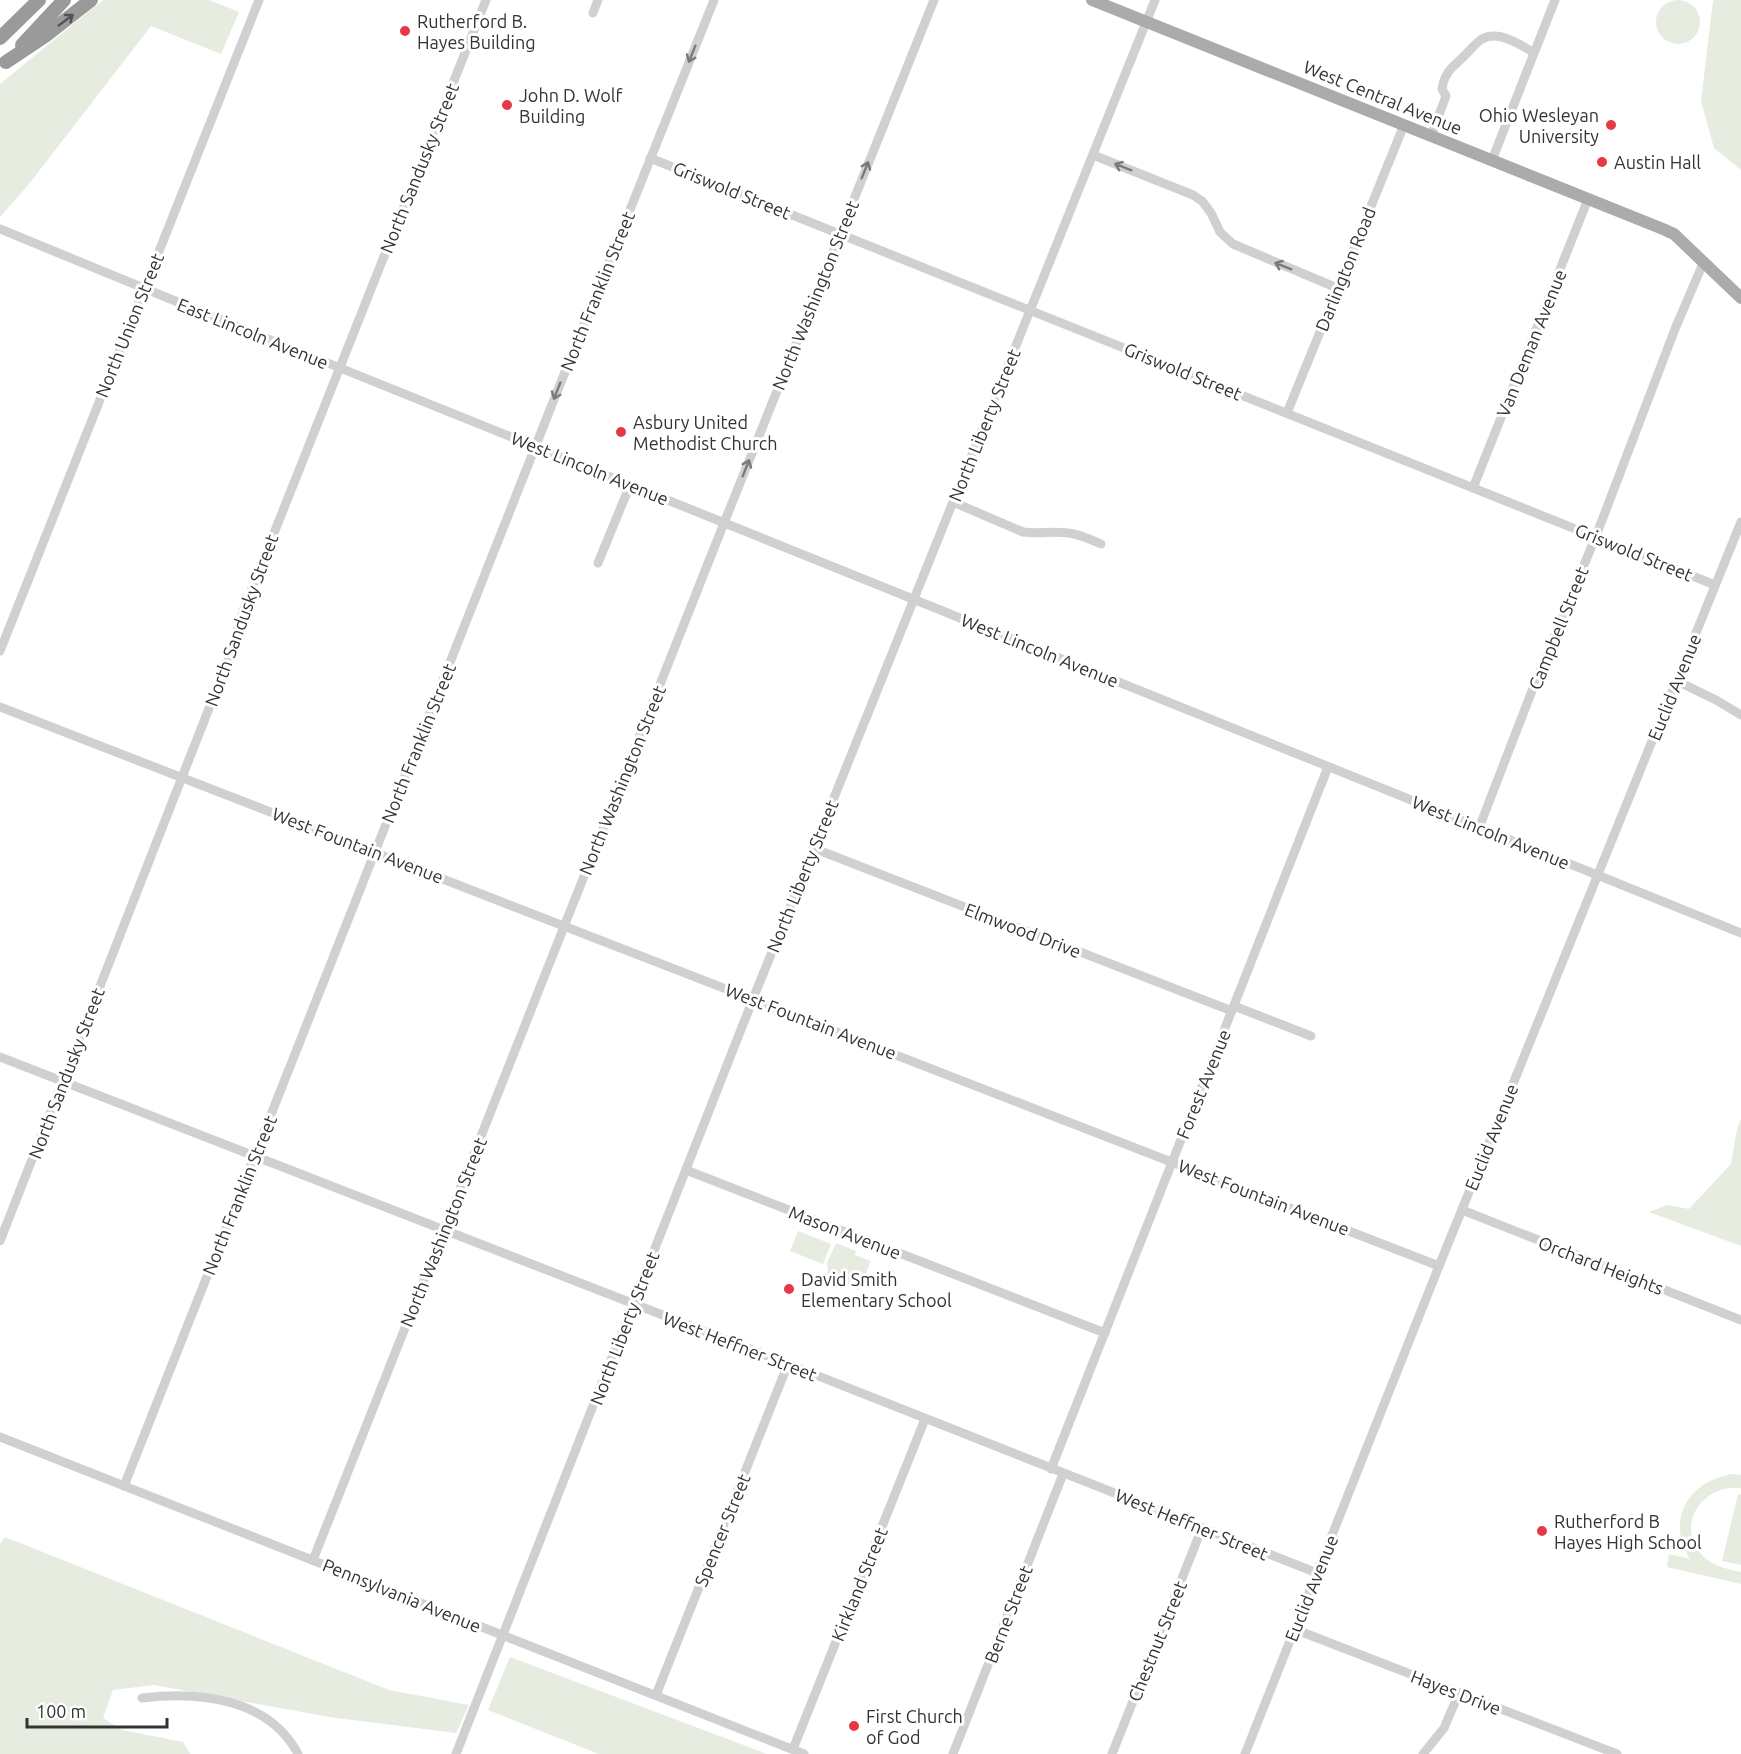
<svg xmlns="http://www.w3.org/2000/svg" width="1741" height="1754" font-family="Ubuntu,sans-serif">
<style>
.green{fill:#e6ecdf}
.lines{fill:none;stroke-linecap:round;stroke-linejoin:round}
.minor{stroke:#d0d0d0;stroke-width:9}
.major{stroke:#ababab;stroke-width:12}
.highway{stroke:#9a9a9a;stroke-width:14}
.oneway{stroke:#525252}
.oneway2{stroke:#7a7a7a}
.poi-dot{fill:#e63946;stroke:#fff;stroke-width:2}
.labels{text-anchor:middle;dominant-baseline:central;stroke-width:6;stroke-linejoin:round;paint-order:stroke}
.poi-label{font-size:18px;fill:#333;stroke:#fff;text-anchor:start}
.street-label{font-size:18px;fill:#333;stroke:#fff}
</style>
<rect width="100%" height="100%" fill="#fff"/>
<g class="green">
<path d="M 103,0 L 209,0 L 239,12 L 221,54 L 151,26 L 29,184 L 0,217 L 0,84 Z"/>
<path d="M 1713,0 L 1741,0 L 1741,170 L 1714,148 L 1701,101 Z"/>
<circle cx="1678" cy="22" r="22"/>
<path d="M 1741,1119 L 1741,1246 L 1649,1212 L 1667,1205 L 1689,1209 L 1731,1164 L 1737,1129 Z"/>
<path d="M 798,1231 L 831,1244 L 823,1264 L 790,1251 Z"/>
<path d="M 836,1243 L 856,1251 L 855,1255 L 871,1261 L 859,1290 L 834,1281 L 828,1275 L 827,1263 Z"/>
<path d="M 1733,1474 L 1741,1475 L 1741,1488 C 1699,1484 1673,1530 1706,1559 C 1716,1567 1729,1569 1741,1572 L 1741,1584 L 1667,1567 L 1669,1554 L 1690,1559 C 1665,1520 1689,1480 1733,1474 Z"/>
<path d="M 1738,1494 L 1741,1495 L 1741,1565 L 1722,1561 Z"/>
<path d="M 5,1537 L 389,1690 L 469,1705 L 456,1733 L 329,1717 L 154,1685 L 113,1690 L 103,1718 L 122,1730 L 183,1742 L 190,1754 L 0,1754 L 0,1544 Z"/>
<path d="M 510,1657 L 767,1754 L 599,1754 L 488,1710 Z"/>
</g>
<g class="lines">
<g class="minor">
<path d="M 593,13 L 598,0"/>
<path d="M 1431,136 L 1446,96 L 1442,89 C 1444,74 1451,68 1461,59 C 1468,53 1474,44 1482,39 C 1498,30 1520,44 1534,53"/>
<path d="M 1093,155 L 1193,195 L 1202,201 L 1211,213 L 1220,232 L 1233,244 L 1337,288"/>
<path d="M 650,158 L 1715,585"/>
<path d="M 1492,160 L 1555,0"/>
<path d="M 0,229 L 241,328 L 1741,933"/>
<path d="M 1287,413 L 1404,125"/>
<path d="M 1473,488 L 1588,199"/>
<path d="M 953,502 L 1023,532 C 1038,534 1053,531 1068,533 C 1079,534 1090,539 1101,544"/>
<path d="M 598,563 L 630,485"/>
<path d="M 0,651 L 259,0"/>
<path d="M 1677,681 L 1716,700 L 1741,715"/>
<path d="M 0,707 L 1439,1266"/>
<path d="M 1479,828 L 1535,683 L 1596,536 L 1675,329 L 1704,261"/>
<path d="M 813,848 L 1232,1011"/>
<path d="M 1234,1006 L 1311,1036"/>
<path d="M 0,1057 L 755,1351 L 1317,1573"/>
<path d="M 686,1170 L 1105,1333"/>
<path d="M 1462,1210 L 1741,1320"/>
<path d="M 0,1241 L 228,660 L 243,611 L 486,0"/>
<path d="M 0,1437 L 804,1754"/>
<path d="M 1051,1469 L 1328,767"/>
<path d="M 124,1486 L 555,397 L 714,0"/>
<path d="M 313,1560 L 724,523 L 934,0"/>
<path d="M 1294,1629 L 1617,1754"/>
<path d="M 656,1695 L 788,1364"/>
<path d="M 142,1698 C 198,1691 269,1698 298,1754"/>
<path d="M 793,1749 L 925,1419"/>
<path d="M 456,1754 L 753,999 L 1155,0"/>
<path d="M 953,1754 L 1063,1474"/>
<path d="M 1112,1754 L 1202,1528"/>
<path d="M 1245,1754 L 1439,1266 L 1741,522"/>
<path d="M 1423,1754 L 1444,1728 L 1459,1693"/>
</g>
<path class="major" d="M 1092,0 L 1663,229 L 1674,234 L 1741,298"/>
<g class="highway">
<path d="M 0,38 L 39,0"/>
<path d="M 22,45 L 64,0"/>
<path d="M 6,62 L 45,36 L 91,0"/>
</g>
</g>
<defs><path id="oneway-shaft" d="M-6 0H5M1.5-3L5.5 0L1.5 3" fill="none" stroke-width="1.6" stroke-linecap="round" stroke-linejoin="round" transform="scale(1.5)"/></defs>
<use class="oneway" href="#oneway-shaft" transform="translate(66 20) rotate(-37)"/>
<g class="oneway2">
<use href="#oneway-shaft" transform="translate(692 54) rotate(112)"/>
<use href="#oneway-shaft" transform="translate(1123 167) rotate(-158)"/>
<use href="#oneway-shaft" transform="translate(865 170) rotate(-68)"/>
<use href="#oneway-shaft" transform="translate(1283 266) rotate(-158)"/>
<use href="#oneway-shaft" transform="translate(557 391) rotate(112)"/>
<use href="#oneway-shaft" transform="translate(746 468) rotate(-68)"/>
</g>
<g class="poi-dot">
<circle cx="405" cy="31" r="6"/>
<circle cx="507" cy="105" r="6"/>
<circle cx="1611" cy="125" r="6"/>
<circle cx="1602" cy="162" r="6"/>
<circle cx="621" cy="432" r="6"/>
<circle cx="789" cy="1289" r="6"/>
<circle cx="1542" cy="1531" r="6"/>
<circle cx="854" cy="1726" r="6"/>
</g>
<g class="labels">
<g class="poi-label">
<text x="417" y="21">Rutherford B.<tspan x="417" dy="21">Hayes Building</tspan></text>
<text x="519" y="95">John D. Wolf<tspan x="519" dy="21">Building</tspan></text>
<text x="1599" y="115" text-anchor="end">Ohio Wesleyan<tspan x="1599" dy="21">University</tspan></text>
<text x="1614" y="162">Austin Hall</text>
<text x="633" y="422">Asbury United<tspan x="633" dy="21">Methodist Church</tspan></text>
<text x="801" y="1279">David Smith<tspan x="801" dy="21">Elementary School</tspan></text>
<text x="1554" y="1521">Rutherford B<tspan x="1554" dy="21">Hayes High School</tspan></text>
<text x="866" y="1716">First Church<tspan x="866" dy="21">of God</tspan></text>
</g>
<g class="street-label">
<text transform="translate(1383 97) rotate(22)">West Central Avenue</text>
<text transform="translate(419 168) rotate(-68)">North Sandusky Street</text>
<text transform="translate(732 190) rotate(22)">Griswold Street</text>
<text transform="translate(1345 269) rotate(-68)">Darlington Road</text>
<text transform="translate(597 291) rotate(-68)">North Franklin Street</text>
<text transform="translate(815 295) rotate(-68)">North Washington Street</text>
<text transform="translate(129 325) rotate(-68)">North Union Street</text>
<text transform="translate(253 333) rotate(22)">East Lincoln Avenue</text>
<text transform="translate(1531 343) rotate(-68)">Van Deman Avenue</text>
<text transform="translate(1183 371) rotate(22)">Griswold Street</text>
<text transform="translate(984 425) rotate(-68)">North Liberty Street</text>
<text transform="translate(590 468) rotate(22)">West Lincoln Avenue</text>
<text transform="translate(1634 552) rotate(22)">Griswold Street</text>
<text transform="translate(241 620) rotate(-70)">North Sandusky Street</text>
<text transform="translate(1558 628) rotate(-68)">Campbell Street</text>
<text transform="translate(1040 650) rotate(22)">West Lincoln Avenue</text>
<text transform="translate(1674 687) rotate(-68)">Euclid Avenue</text>
<text transform="translate(418 743) rotate(-68)">North Franklin Street</text>
<text transform="translate(622 780) rotate(-68)">North Washington Street</text>
<text transform="translate(1491 832) rotate(22)">West Lincoln Avenue</text>
<text transform="translate(358 845) rotate(21)">West Fountain Avenue</text>
<text transform="translate(802 876) rotate(-68)">North Liberty Street</text>
<text transform="translate(1023 930) rotate(21)">Elmwood Drive</text>
<text transform="translate(811 1021) rotate(21)">West Fountain Avenue</text>
<text transform="translate(66 1073) rotate(-69)">North Sandusky Street</text>
<text transform="translate(1203 1084) rotate(-68)">Forest Avenue</text>
<text transform="translate(1491 1137) rotate(-68)">Euclid Avenue</text>
<text transform="translate(239 1195) rotate(-68)">North Franklin Street</text>
<text transform="translate(1264 1197) rotate(21)">West Fountain Avenue</text>
<text transform="translate(443 1232) rotate(-68)">North Washington Street</text>
<text transform="translate(845 1232) rotate(21)">Mason Avenue</text>
<text transform="translate(1601 1265) rotate(21)">Orchard Heights</text>
<text transform="translate(624 1328) rotate(-69)">North Liberty Street</text>
<text transform="translate(740 1346) rotate(21)">West Heffner Street</text>
<text transform="translate(1192 1524) rotate(22)">West Heffner Street</text>
<text transform="translate(722 1530) rotate(-68)">Spencer Street</text>
<text transform="translate(859 1584) rotate(-68)">Kirkland Street</text>
<text transform="translate(1311 1588) rotate(-68)">Euclid Avenue</text>
<text transform="translate(402 1595) rotate(22)">Pennsylvania Avenue</text>
<text transform="translate(1008 1614) rotate(-69)">Berne Street</text>
<text transform="translate(1157 1641) rotate(-68)">Chestnut Street</text>
<text transform="translate(1456 1692) rotate(21)">Hayes Drive</text>
</g>
</g>
<path d="M27 1718v9h140v-9" fill="none" stroke="#333333" stroke-width="3"/>
<text x="36" y="1718" font-size="18" fill="#333333" stroke="#ffffff" stroke-width="4.5" paint-order="stroke">100 m</text>
</svg>
